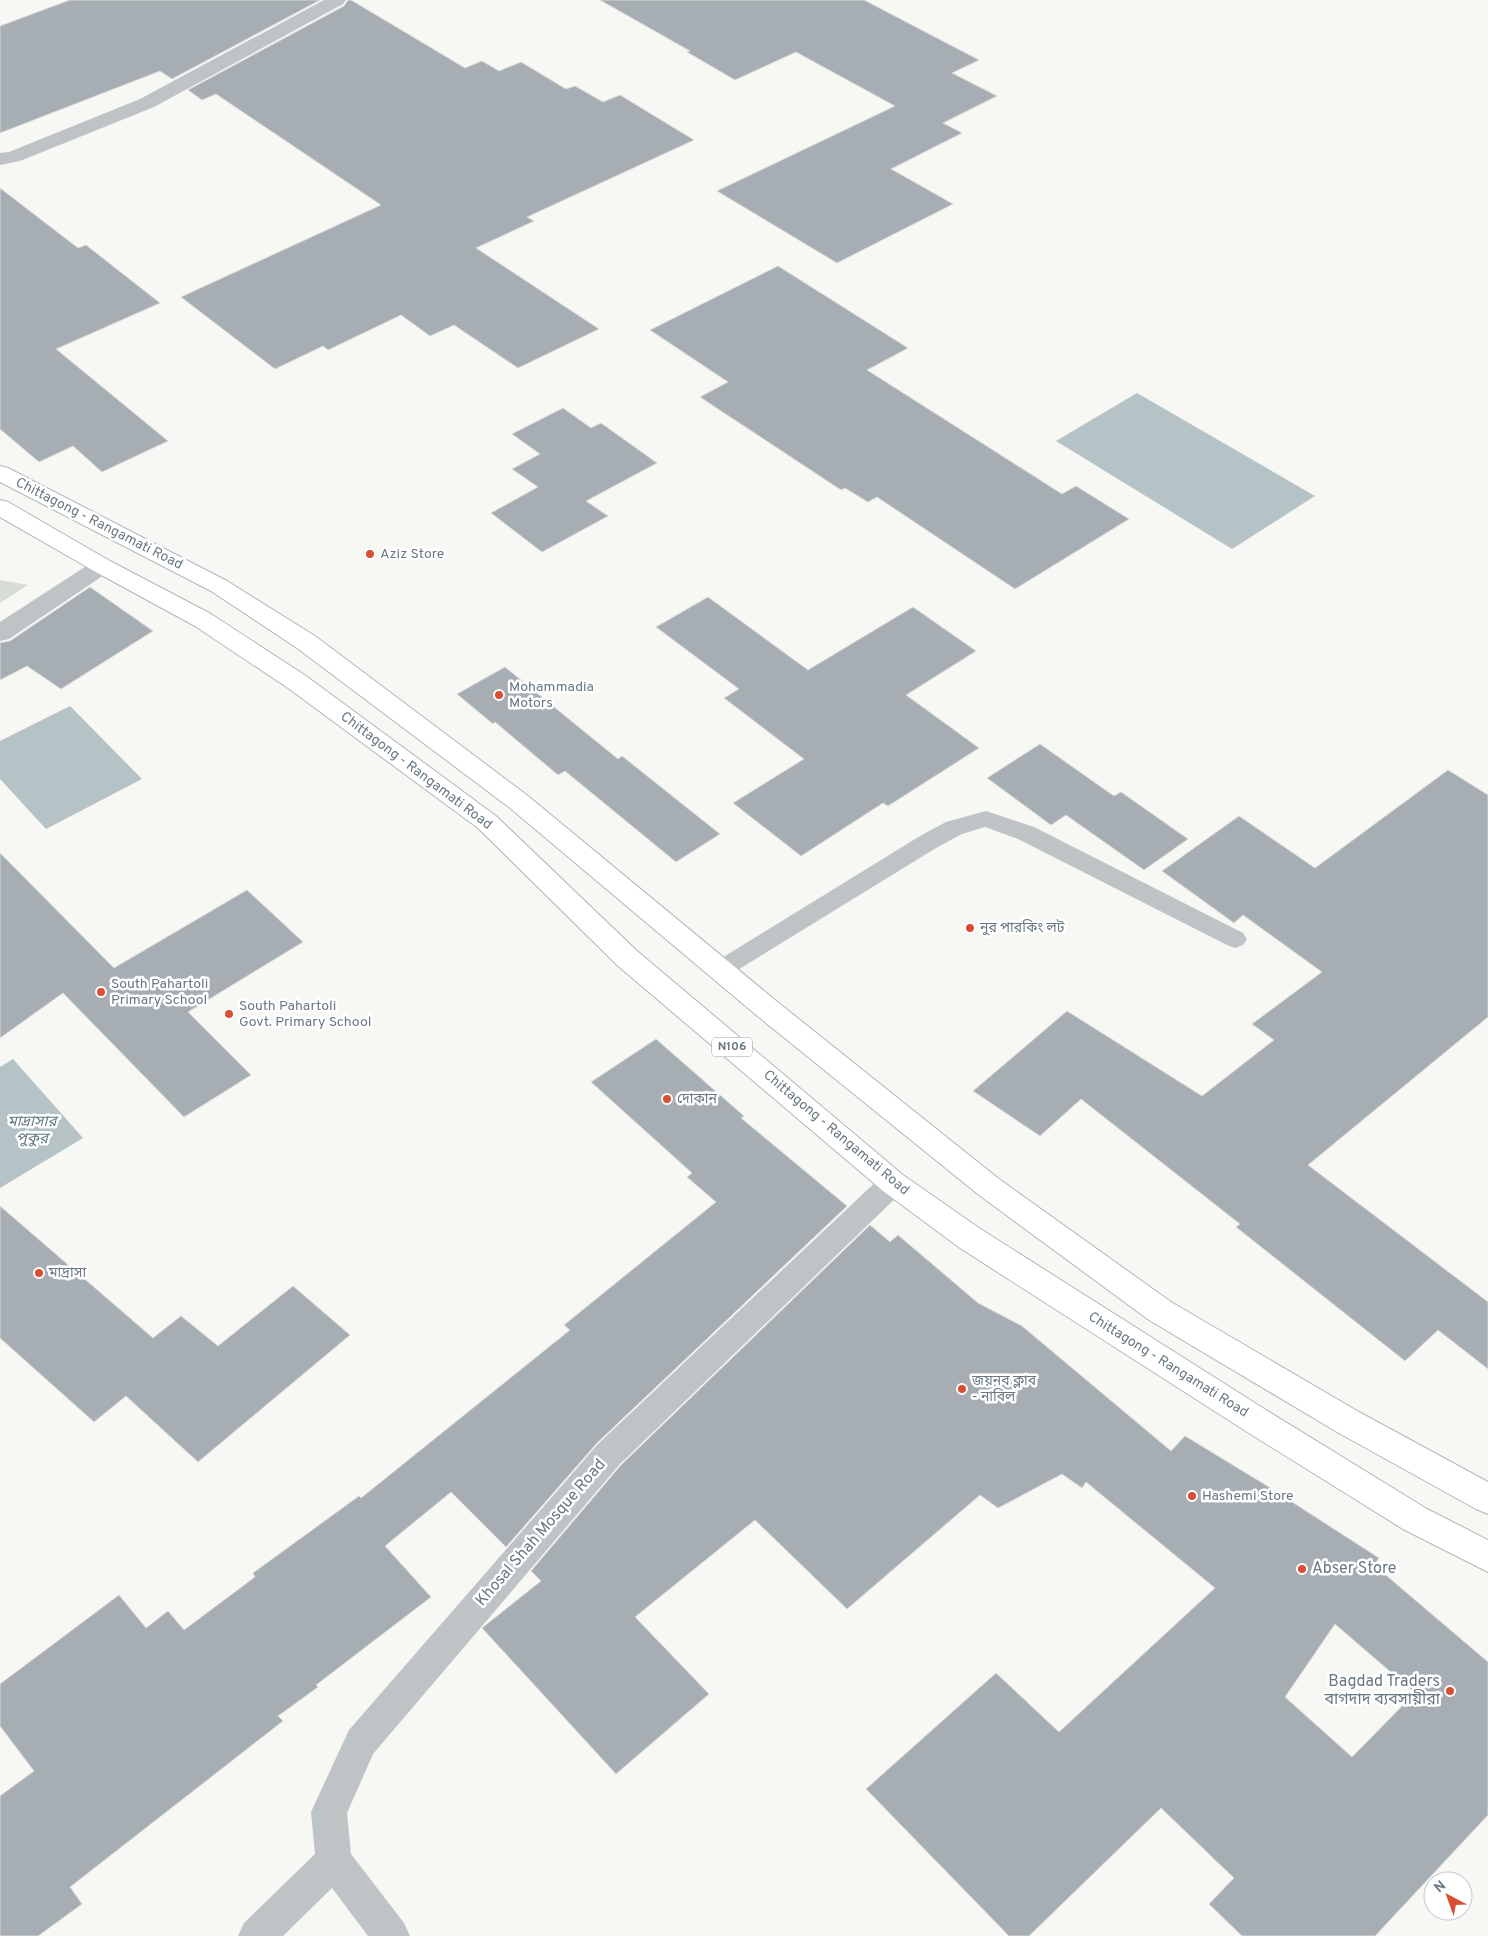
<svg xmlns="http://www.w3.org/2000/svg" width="1488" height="1936" font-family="Overpass,'Noto Sans Bengali',sans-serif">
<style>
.green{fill:#d7dcd4}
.water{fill:#b6c3c6}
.building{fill:#a6aeb3;stroke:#d9d9d7;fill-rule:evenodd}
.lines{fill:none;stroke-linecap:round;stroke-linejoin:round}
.trunk-casing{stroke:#b2b6b9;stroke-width:2}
.service{fill:#bec3c6;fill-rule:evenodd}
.minor{fill:#bec3c6;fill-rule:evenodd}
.trunk{fill:#fff;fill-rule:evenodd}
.poi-dot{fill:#d94f33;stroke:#fff;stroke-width:2}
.labels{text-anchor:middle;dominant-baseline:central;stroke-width:5;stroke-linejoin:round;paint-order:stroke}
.shield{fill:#fff;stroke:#95a1a8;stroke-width:1}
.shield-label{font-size:12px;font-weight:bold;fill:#687983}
.street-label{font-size:14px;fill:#687983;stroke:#fff}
.poi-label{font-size:14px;fill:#687983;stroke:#fff;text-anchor:start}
.water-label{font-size:15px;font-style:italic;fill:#637a7f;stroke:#fff}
.near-street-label{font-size:16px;fill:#687983;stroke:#fff}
.near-poi-label{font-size:16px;fill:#687983;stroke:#fff;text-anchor:start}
</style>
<rect width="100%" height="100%" fill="#f7f7f4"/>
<path class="green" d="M 0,580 L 28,585 L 0,603 Z"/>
<g class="water">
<path d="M 1137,393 L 1315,496 L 1232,549 L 1056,441 Z"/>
<path d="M 70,706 L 142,779 L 46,829 L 0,779 L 0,741 Z"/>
<path d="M 13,1059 L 83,1138 L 0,1188 L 0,1067 Z"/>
</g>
<g class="building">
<path d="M 70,0 L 320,0 L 172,79 L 160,71 L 0,133 L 0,26 Z"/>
<path d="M 348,0 L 351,0 L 465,68 L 482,61 L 499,71 L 521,62 L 566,89 L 575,86 L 603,102 L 620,95 L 694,140 L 527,217 L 534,221 L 476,248 L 599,329 L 518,368 L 454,325 L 430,336 L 401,315 L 328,350 L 323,346 L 275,369 L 181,297 L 381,205 L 216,94 L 202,100 L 188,90 L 344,6 Z"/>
<path d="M 600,0 L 864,0 L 979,60 L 952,73 L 997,96 L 943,123 L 962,133 L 891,169 L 953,204 L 837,263 L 717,191 L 895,106 L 796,52 L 735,80 L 687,52 L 690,51 Z"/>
<path d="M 0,188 L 78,248 L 86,245 L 160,303 L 56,349 L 168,441 L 102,472 L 73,446 L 39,462 L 0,429 Z"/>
<path d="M 778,266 L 908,348 L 867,370 L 1062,494 L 1076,486 L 1129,519 L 1015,589 L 877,497 L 868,502 L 845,488 L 841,490 L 700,397 L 728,382 L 650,330 Z"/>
<path d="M 563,408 L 591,428 L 601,423 L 657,463 L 586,501 L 608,516 L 542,552 L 491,513 L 538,487 L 512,469 L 540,454 L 512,434 Z"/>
<path d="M 90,587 L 153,631 L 61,689 L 27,666 L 0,680 L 0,643 L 10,641 Z"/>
<path d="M 708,597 L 808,670 L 913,607 L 976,651 L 906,695 L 979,748 L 888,806 L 883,803 L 801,856 L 733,803 L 804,759 L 724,698 L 739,689 L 656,627 Z"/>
<path d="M 505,667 L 618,759 L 622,756 L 720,834 L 676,862 L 565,771 L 558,775 L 495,722 L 493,724 L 457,694 Z"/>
<path d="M 1040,744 L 1114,796 L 1121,792 L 1188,839 L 1144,870 L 1066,815 L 1051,825 L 987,778 Z"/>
<path d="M 1448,770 L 1488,795 L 1488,1017 L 1308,1165 L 1488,1302 L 1488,1369 L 1438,1330 L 1405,1361 L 1236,1227 L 1240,1224 L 1081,1099 L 1040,1136 L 973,1091 L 1067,1011 L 1202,1096 L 1274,1040 L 1252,1024 L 1322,972 L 1243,915 L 1234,923 L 1162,871 L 1239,816 L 1315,868 Z"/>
<path d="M 0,853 L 114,968 L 247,890 L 303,942 L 188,1012 L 251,1075 L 184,1117 L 63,993 L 0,1038 Z"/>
<path d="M 656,1039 L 744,1116 L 741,1118 L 847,1206 L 597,1443 L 506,1547 L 451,1492 L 385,1546 L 431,1597 L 316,1685 L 318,1687 L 278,1716 L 283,1721 L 70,1887 L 82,1904 L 38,1936 L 0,1936 L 0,1796 L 34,1771 L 0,1726 L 0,1684 L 119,1595 L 146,1628 L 168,1611 L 184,1630 L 255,1577 L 253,1573 L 359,1496 L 361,1498 L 570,1330 L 564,1325 L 716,1202 L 687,1177 L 692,1173 L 591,1082 Z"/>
<path d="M 0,1206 L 153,1338 L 181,1316 L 218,1346 L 293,1286 L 350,1335 L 198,1462 L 126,1396 L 94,1422 L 0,1338 Z"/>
<path d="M 870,1225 L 890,1242 L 898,1235 L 978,1303 L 1022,1326 L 1171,1451 L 1185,1436 L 1264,1484 L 1379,1558 L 1374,1565 L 1488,1662 L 1488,1815 L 1375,1936 L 1242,1936 L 1209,1904 L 1234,1878 L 1161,1808 L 1029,1936 L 1009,1936 L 866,1789 L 996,1673 L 1059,1732 L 1215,1588 L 1086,1482 L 1082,1488 L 1062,1474 L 998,1508 L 980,1495 L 847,1609 L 755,1520 L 635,1617 L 709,1694 L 616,1774 L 482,1628 L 541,1581 L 531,1571 L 621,1465 ZM 1335,1624 L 1415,1693 L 1352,1757 L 1285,1697 Z"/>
</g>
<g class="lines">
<defs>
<g id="trunk">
<path d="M 0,466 L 8,468 L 227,581 L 315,636 L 528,796 L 775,1000 L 999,1179 L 1171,1302 L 1359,1412 L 1488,1482 L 1488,1514 L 1476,1509 L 1337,1432 L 1149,1320 L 979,1195 L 755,1014 L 510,808 L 297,648 L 211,591 L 0,482 Z"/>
<path d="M 0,500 L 8,502 L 110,561 L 211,614 L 306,676 L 496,816 L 637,951 L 903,1175 L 982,1230 L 1266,1410 L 1427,1509 L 1488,1540 L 1488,1572 L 1403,1529 L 1244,1430 L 960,1248 L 883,1191 L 617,965 L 478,828 L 288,688 L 195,626 L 94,571 L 0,517 Z"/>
</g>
</defs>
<use href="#trunk" class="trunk-casing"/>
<path class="service" d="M 986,811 L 1034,827 L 1243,933 L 1247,939 L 1243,945 L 1235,948 L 1227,945 L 1018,839 L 985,827 L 962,834 L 936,848 L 728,976 L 720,979 L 712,976 L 708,970 L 712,964 L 920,836 L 946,822 Z"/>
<g class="minor">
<path d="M 324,0 L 346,0 L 343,4 L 154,107 L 20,161 L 0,165 L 0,153 L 9,152 L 140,99 Z"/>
<path d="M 102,559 L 110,561 L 114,566 L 110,571 L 9,639 L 0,641 L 0,622 L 94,561 Z"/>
<path d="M 893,1171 L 903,1175 L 908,1183 L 903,1191 L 620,1464 L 373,1754 L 347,1813 L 351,1854 L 404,1923 L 410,1936 L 368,1936 L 332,1888 L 283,1936 L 238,1936 L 244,1923 L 315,1854 L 311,1812 L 349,1730 L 598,1444 L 883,1175 Z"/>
</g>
<use href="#trunk" class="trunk"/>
</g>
<g class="poi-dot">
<circle cx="370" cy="554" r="5"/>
<circle cx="499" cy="695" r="5"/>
<circle cx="970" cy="928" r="5"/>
<circle cx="101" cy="992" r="5"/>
<circle cx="229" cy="1014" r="5"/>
<circle cx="667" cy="1099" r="5"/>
<circle cx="39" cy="1273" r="5"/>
<circle cx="962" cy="1389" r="5"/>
<circle cx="1192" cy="1496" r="5"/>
<circle cx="1302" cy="1569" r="5"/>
<circle cx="1450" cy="1691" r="5"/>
</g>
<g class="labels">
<rect class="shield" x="712" y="1037.5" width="40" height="19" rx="4"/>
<g class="shield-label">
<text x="732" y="1047">N106</text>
</g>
<g class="street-label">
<text transform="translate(99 524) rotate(27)">Chittagong - Rangamati Road</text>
<text transform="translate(416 771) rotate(37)">Chittagong - Rangamati Road</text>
<text transform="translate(836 1133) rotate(40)">Chittagong - Rangamati Road</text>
<text transform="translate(1168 1365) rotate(32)">Chittagong - Rangamati Road</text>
</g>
<g class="poi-label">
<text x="380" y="554">Aziz Store</text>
<text x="509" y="687">Mohammadia<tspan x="509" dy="16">Motors</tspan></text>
<text x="980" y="928">নুর পারকিং লট</text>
<text x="111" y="984">South Pahartoli<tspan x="111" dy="16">Primary School</tspan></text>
<text x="239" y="1006">South Pahartoli<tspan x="239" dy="16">Govt. Primary School</tspan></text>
<text x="677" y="1099">দোকান</text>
<text x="49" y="1273">মাদ্রাসা</text>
<text x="972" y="1381">জয়নব ক্লাব<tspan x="972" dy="16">- নাবিল</tspan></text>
<text x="1202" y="1496">Hashemi Store</text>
</g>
<g class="water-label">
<text x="32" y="1122">মাদ্রাসার<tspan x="32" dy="17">পুকুর</tspan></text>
</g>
<g class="near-street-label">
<text transform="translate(541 1533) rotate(-49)">Khosal Shah Mosque Road</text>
</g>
<g class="near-poi-label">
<text x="1312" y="1569">Abser Store</text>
<text x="1440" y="1682" text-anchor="end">Bagdad Traders<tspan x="1440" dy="18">বাগদাদ ব্যবসায়ীরা</tspan></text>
</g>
</g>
<g transform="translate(1448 1896) rotate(319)"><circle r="24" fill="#ffffff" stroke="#c3c9cd"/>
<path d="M0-4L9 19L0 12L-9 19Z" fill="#d94f33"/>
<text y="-8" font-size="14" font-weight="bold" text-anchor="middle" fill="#687983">N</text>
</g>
</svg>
